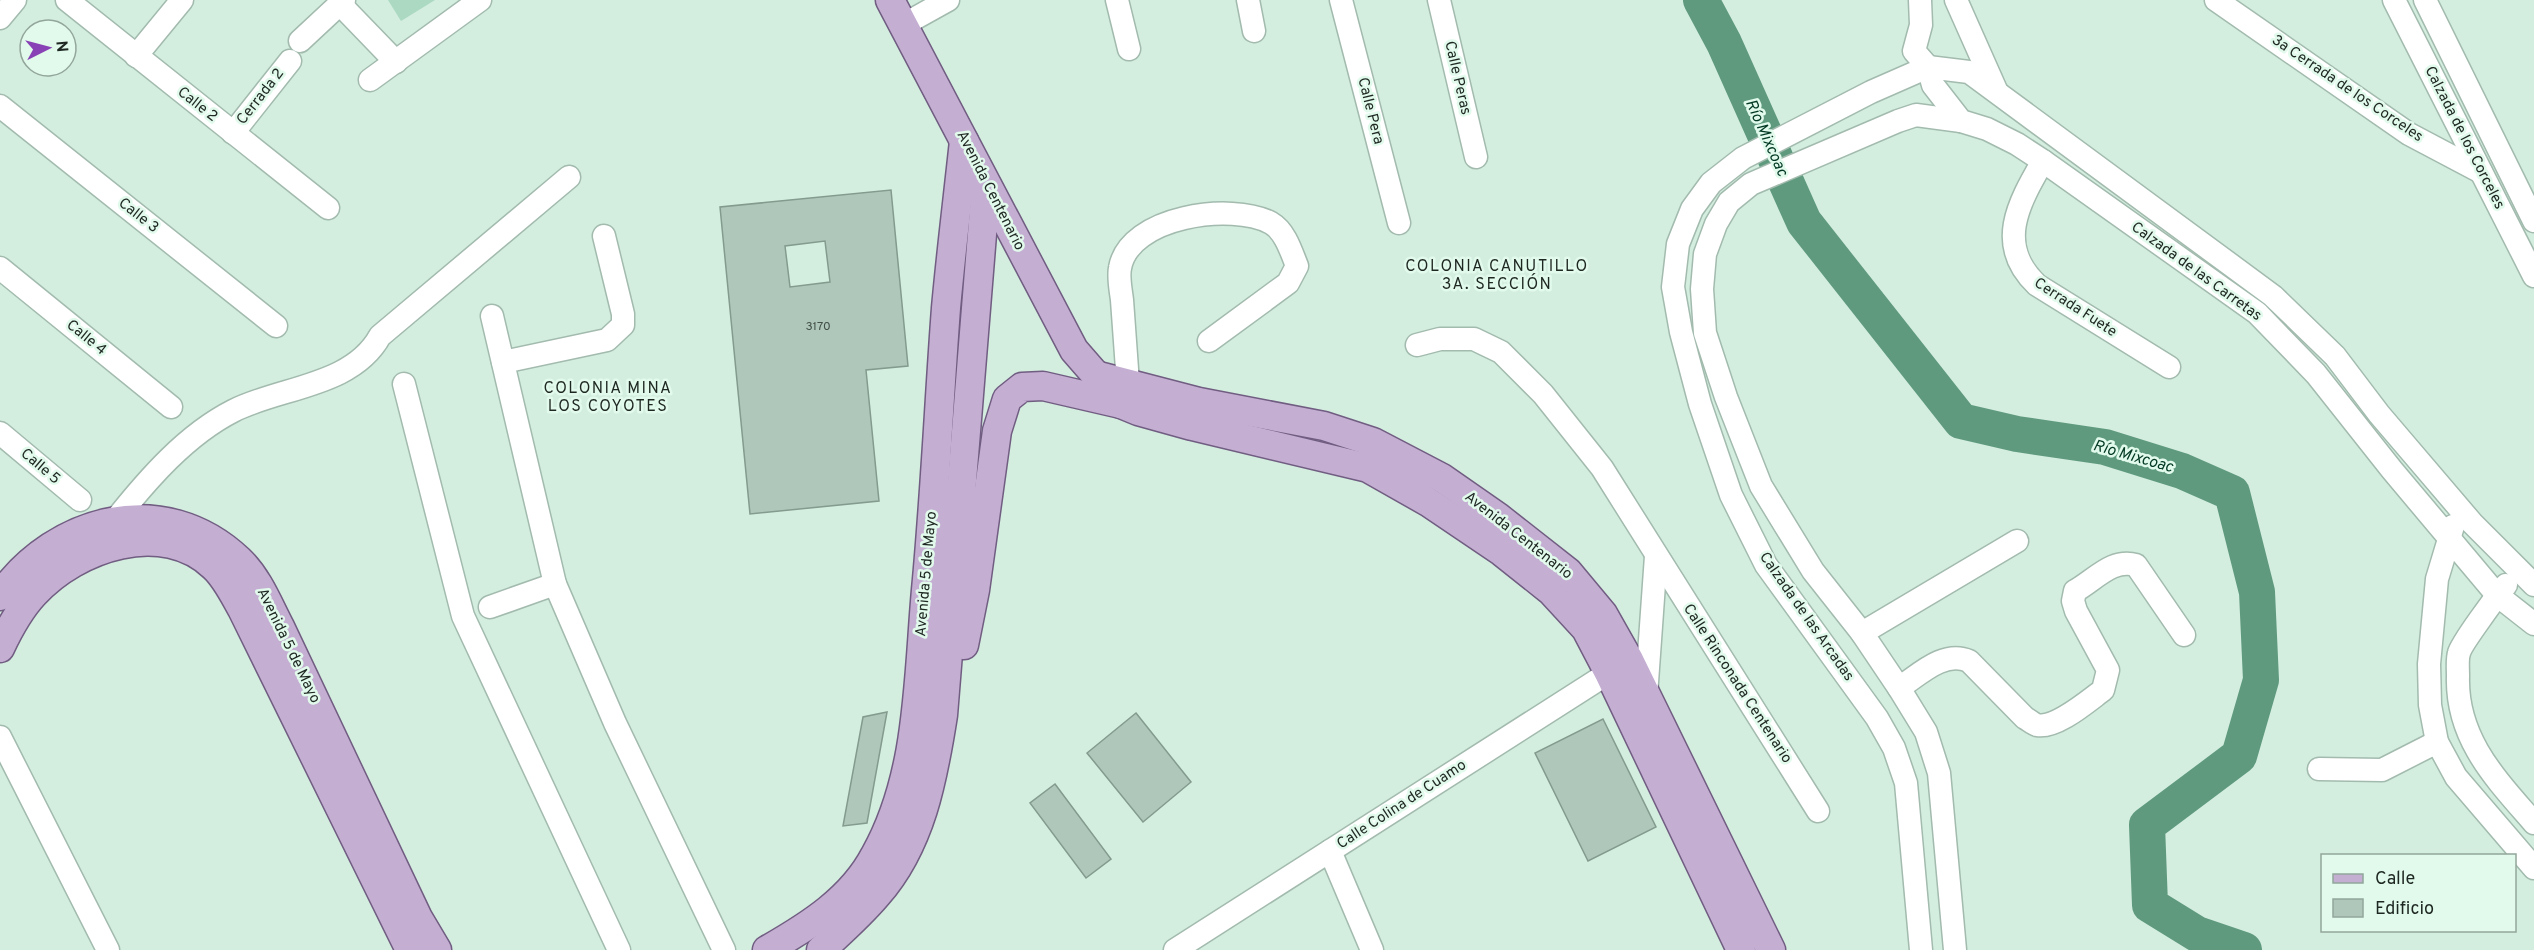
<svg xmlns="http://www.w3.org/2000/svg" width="2534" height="950" font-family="Overpass,sans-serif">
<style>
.green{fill:#abd9c1}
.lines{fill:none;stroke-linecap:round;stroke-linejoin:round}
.river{stroke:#5f9a7e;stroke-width:36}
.building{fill:#aec7ba;stroke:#839b8e;stroke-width:1.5;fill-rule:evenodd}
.minor-casing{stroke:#a2bbae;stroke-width:25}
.major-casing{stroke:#705d81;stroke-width:31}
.minor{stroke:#fff;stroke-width:22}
.major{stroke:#c4afd2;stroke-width:28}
.labels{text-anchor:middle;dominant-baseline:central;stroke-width:5;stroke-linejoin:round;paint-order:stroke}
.number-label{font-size:12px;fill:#424f48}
.street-label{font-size:15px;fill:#1e2722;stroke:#e1faec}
.water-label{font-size:16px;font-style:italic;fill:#043925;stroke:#e1faec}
.neighbourhood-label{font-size:16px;letter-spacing:1.5px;fill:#1e2722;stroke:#e1faec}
</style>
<rect width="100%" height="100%" fill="#d3eddf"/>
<path class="green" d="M 388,0 L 435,0 L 401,21 Z"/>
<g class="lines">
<path class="river" d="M 1701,0 L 1724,43 L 1804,222 L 1961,421 L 2017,434 L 2105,447 L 2182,471 L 2232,493 L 2257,592 L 2261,680 L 2239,756 L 2147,825 L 2150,905 L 2197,934 L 2244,950"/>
</g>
<g class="building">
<path d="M 891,190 L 908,366 L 866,370 L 879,501 L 750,514 L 720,207 ZM 825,241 L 830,282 L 790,287 L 785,246 Z"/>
<path d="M 887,712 L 867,823 L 843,826 L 863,717 Z"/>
<path d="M 1136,713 L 1191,782 L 1143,822 L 1087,753 Z"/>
<path d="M 1603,719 L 1656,827 L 1588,861 L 1535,753 Z"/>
<path d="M 1055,784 L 1111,859 L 1086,878 L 1030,803 Z"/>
</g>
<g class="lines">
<defs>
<g id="minor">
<path d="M 67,0 L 328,208"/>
<path d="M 1117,0 L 1129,49"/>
<path d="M 1248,0 L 1254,31"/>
<path d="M 1341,0 L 1399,223"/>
<path d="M 1439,0 L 1476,157"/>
<path d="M 1920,0 L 1921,25 L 1914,51 L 1928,67 L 1933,85 L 1961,121 L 1987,129 L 2017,144 L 2043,161 L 2257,313 L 2316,374 L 2392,470 L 2497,595 L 2534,624"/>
<path d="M 1956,0 L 1996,90"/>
<path d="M 2216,0 L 2409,134 L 2481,172"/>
<path d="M 2394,0 L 2534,276"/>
<path d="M 2425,0 L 2534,221"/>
<path d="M 340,4 L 396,62"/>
<path d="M 0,18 L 15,0"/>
<path d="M 903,25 L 948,0"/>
<path d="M 300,41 L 344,0"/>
<path d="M 136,56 L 182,0"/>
<path d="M 370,80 L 480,0"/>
<path d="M 0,106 L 276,326"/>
<path d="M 233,133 L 290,61"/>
<path d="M 2043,161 C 2018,204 1995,245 2037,285 L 2169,367"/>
<path d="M 0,268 L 171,407"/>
<path d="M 492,316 L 555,584 L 615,723 L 724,950"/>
<path d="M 1417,345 L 1440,339 L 1474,339 L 1501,352 L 1543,394 L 1602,468 L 1818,811"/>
<path d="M 503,362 L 607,340 L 623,325 L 623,314 L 604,236"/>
<path d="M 404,384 L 463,616 L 619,950"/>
<path d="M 1123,396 L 1128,383 C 1126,355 1124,328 1122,300 C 1121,291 1118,278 1120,268 C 1129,216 1232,202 1271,223 C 1285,231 1291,251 1297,266 L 1288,283 L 1209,341"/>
<path d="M 0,433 L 80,500"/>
<path d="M 116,519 C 148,479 186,435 233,411 C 279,387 352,387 380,336 L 569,177"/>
<path d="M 2453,526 L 2437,579 L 2429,664 L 2430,705 L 2437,742 L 2456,777 L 2534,868"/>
<path d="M 2506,585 C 2498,594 2461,644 2459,653 C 2457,659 2458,669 2458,676 C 2456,739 2496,779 2534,823"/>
<path d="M 490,607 L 555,584"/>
<path d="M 1862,633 L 2017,541"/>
<path d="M 1899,688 C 1920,674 1944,650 1969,661 L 2025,718 C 2029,720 2033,724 2037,725 C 2056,729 2088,701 2103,690 L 2108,670 L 2076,611 L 2073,601 L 2075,591 C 2095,580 2112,558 2136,565 L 2184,635"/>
<path d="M 1646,696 L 1656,556"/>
<path d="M 0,737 L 108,950"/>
<path d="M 2319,769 L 2382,770 L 2437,742"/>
<path d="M 1330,851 L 1372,950"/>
<path d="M 1175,950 L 1621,665"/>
<path d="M 1921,950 L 1906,783 L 1894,748 L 1877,718 L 1766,565 L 1731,495 L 1700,404 L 1681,332 L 1673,287 L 1678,244 L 1692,209 L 1711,183 L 1743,158 L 1871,92 L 1928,67 L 1969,72 L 2273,296 L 2335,356 L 2379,414 L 2472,523 L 2534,585"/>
<path d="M 1955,950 L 1939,773 L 1926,732 L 1899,688 L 1862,633 L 1813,571 L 1761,486 L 1726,397 L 1705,333 L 1702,289 L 1705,254 L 1716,224 L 1729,202 L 1751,184 L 1898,121 L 1916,115 L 1961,121"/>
</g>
<g id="major">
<path d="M 890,0 L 1074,350 L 1121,404 L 1138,411 L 1192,426 L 1368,468 L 1428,502 L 1502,552 L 1551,591 L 1586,629 L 1609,673 L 1741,950"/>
<path d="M 1099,376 L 1199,402 L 1324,426 L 1373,442 L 1442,478 L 1498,517 L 1568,572 L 1603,614 L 1629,660 L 1771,950"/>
<path d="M 0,596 C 56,517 164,489 239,560 C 258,578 268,604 280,627 L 418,918 L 437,950"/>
<path d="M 964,645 L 975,590 L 997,431 L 1007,399 L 1022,387 L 1043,386 L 1121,404"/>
<path d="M 0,648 C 9,629 19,610 34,594 C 77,547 163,518 214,567 C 226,578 234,595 242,609 L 410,950"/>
<path d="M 767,950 C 809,926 852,899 875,855 C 920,775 918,679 926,590 C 935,496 939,402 946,308 C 951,253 958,197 964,141"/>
<path d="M 821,950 C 840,933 860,915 877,895 C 921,845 933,779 943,715 L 986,185"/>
</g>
</defs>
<use href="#minor" class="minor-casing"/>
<use href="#major" class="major-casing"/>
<use href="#minor" class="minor"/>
<use href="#major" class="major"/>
</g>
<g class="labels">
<g class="number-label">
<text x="818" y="327">3170</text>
</g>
<g class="street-label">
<text transform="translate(1457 78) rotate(77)">Calle Peras</text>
<text transform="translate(2347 89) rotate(34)">3a Cerrada de los Corceles</text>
<text transform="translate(261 97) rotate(-52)">Cerrada 2</text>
<text transform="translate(197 105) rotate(38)">Calle 2</text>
<text transform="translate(1370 111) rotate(76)">Calle Pera</text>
<text transform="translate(2464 138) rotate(63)">Calzada de los Corceles</text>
<text transform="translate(990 191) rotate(63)">Avenida Centenario</text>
<text transform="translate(138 216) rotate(38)">Calle 3</text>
<text transform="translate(2196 272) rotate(36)">Calzada de las Carretas</text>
<text transform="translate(2075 308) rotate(33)">Cerrada Fuete</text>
<text transform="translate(86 338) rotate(39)">Calle 4</text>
<text transform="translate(40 467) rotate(40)">Calle 5</text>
<text transform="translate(1518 536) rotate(38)">Avenida Centenario</text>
<text transform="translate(927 574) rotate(-85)">Avenida 5 de Mayo</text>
<text transform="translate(1806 617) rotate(55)">Calzada de las Arcadas</text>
<text transform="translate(288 646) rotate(64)">Avenida 5 de Mayo</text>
<text transform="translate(1737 684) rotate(57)">Calle Rinconada Centenario</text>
<text transform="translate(1402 805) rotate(-33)">Calle Colina de Cuamo</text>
</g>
<g class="water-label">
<text transform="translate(1766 138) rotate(66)">Río Mixcoac</text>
<text transform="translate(2133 457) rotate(16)">Río Mixcoac</text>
</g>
<g class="neighbourhood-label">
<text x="1497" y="267">COLONIA CANUTILLO<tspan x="1497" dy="18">3A. SECCIÓN</tspan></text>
<text x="608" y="389">COLONIA MINA<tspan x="608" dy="18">LOS COYOTES</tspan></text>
</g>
</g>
<rect x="2321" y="854" width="195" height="78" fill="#e1faec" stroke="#93a69b" stroke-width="1.5"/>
<rect x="2333" y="874" width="30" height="9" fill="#c4afd2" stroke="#93a69b" stroke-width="1.5"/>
<text x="2375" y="884" font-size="18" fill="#1e2722">Calle</text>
<rect x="2333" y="899" width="30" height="18" fill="#aec7ba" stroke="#93a69b" stroke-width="1.5"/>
<text x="2375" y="914" font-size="18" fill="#1e2722">Edificio</text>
<g transform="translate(48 48) rotate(84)"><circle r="28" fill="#e1faec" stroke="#93a69b" stroke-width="1.5"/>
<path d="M0-4.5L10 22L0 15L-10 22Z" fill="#8942b5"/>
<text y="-9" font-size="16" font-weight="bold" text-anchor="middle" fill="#1e2722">N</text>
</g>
</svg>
